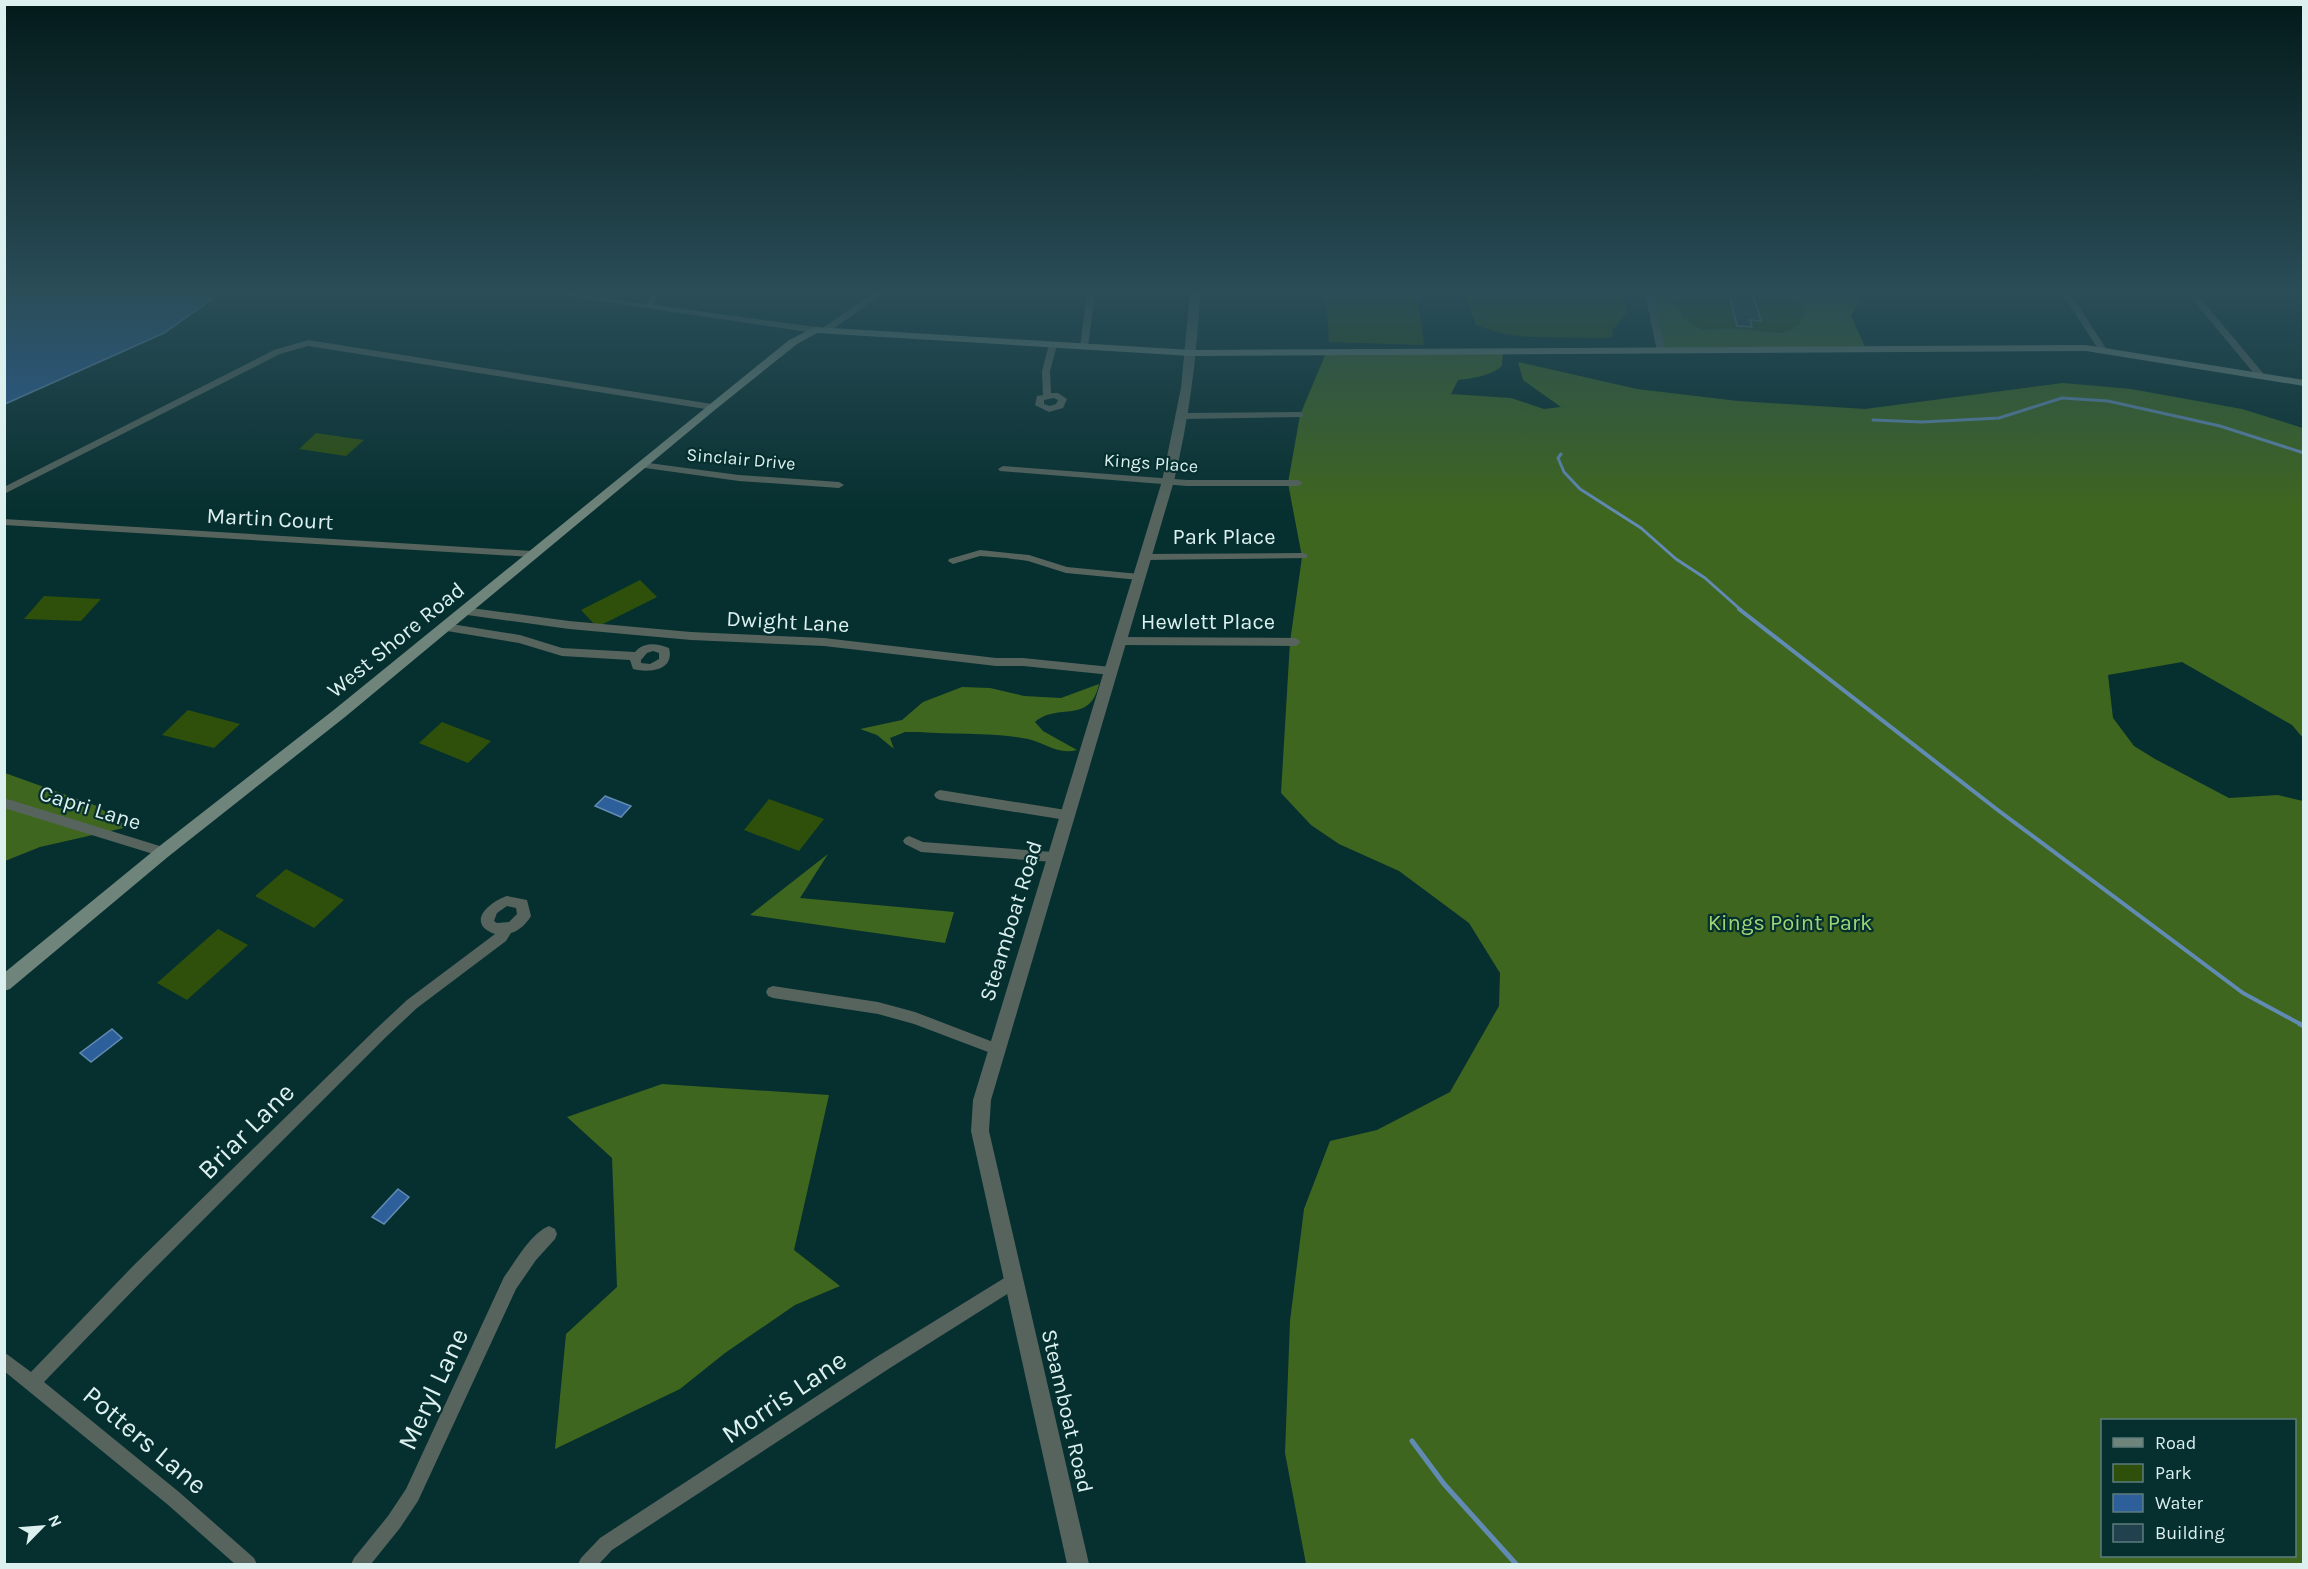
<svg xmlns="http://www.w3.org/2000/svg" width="2308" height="1569" font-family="Karla,sans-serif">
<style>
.green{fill:#2e500b}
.forest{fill:#3f661e;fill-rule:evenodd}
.water{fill:#2d609b;stroke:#628bb4;stroke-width:1.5}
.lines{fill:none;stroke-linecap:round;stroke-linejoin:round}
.stream-far2{stroke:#628bb4;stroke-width:3}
.stream-far1{stroke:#628bb4;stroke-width:4}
.stream{stroke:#628bb4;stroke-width:5}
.building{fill:#20414d;stroke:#5e808e;stroke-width:1.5}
.minor{fill:#56645d;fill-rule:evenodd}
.tertiary{fill:#56645d;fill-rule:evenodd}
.secondary{fill:#6f847a;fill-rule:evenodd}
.labels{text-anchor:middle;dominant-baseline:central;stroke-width:4.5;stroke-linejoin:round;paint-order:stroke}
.far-street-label{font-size:18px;fill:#dcf0ef;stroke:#062f2f}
.street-label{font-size:22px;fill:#dcf0ef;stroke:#062f2f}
.park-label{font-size:22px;fill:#9ed675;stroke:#062f2f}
.near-street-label{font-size:27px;fill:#dcf0ef;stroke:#062f2f}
</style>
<rect width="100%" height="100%" fill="#062f2f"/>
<g class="green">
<path d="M 1326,293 L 1417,293 L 1424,345 L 1329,342 Z"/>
<path d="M 1464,293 L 1624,293 L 1627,312 L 1612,331 L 1613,336 L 1608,338 L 1528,337 L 1504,334 L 1476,325 Z"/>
<path d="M 1681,293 L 1782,293 L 1800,304 L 1805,311 L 1800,322 L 1790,330 L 1780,333 L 1729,328 L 1702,330 L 1685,320 L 1675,301 L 1683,301 Z"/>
<path d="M 316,433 L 364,440 L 346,456 L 299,449 Z"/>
<path d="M 640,580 L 657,597 L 597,627 L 581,610 Z"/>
<path d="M 44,596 L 101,599 L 81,621 L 24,619 Z"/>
<path d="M 188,710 L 240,724 L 214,748 L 162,735 Z"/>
<path d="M 442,722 L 491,741 L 468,763 L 419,743 Z"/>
<path d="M 769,799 L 824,819 L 799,851 L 744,830 Z"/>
<path d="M 286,869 L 344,900 L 314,928 L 255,896 Z"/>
<path d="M 218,929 L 248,945 L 187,1000 L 157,983 Z"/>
</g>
<g class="forest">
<path d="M 1649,293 L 1681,293 L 1683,301 L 1675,301 L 1685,320 L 1702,330 L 1729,328 L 1780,333 L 1790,330 L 1799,323 L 1805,312 L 1800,304 L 1782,293 L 1852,293 L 1859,301 L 1851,316 L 1867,351 L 1661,351 Z"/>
<path d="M 1503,352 L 1502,366 C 1490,376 1474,378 1458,380 L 1451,394 L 1511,398 L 1544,409 L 1561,407 L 1523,380 L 1518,362 L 1637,389 L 1738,401 L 1865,409 L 2063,383 L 2131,389 L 2242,409 L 2303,428 L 2303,738 L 2292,725 L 2182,662 L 2108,675 L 2113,718 L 2134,746 L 2155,759 L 2229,798 L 2278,795 L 2303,801 L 2303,1564 L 1306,1564 L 1285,1453 L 1290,1321 L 1304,1209 L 1330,1141 L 1377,1130 L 1450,1092 L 1499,1006 L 1500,973 L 1469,923 L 1399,871 L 1339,844 L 1311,825 L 1281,793 L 1290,642 L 1302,557 L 1288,483 L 1300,415 L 1326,353 ZM 2102,1420 L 2294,1420 L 2294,1556 L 2102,1556 Z"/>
<path d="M 1099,684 C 1090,725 1058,702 1035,722 L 1043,731 L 1077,750 C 1058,755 1045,743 1028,739 C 992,732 955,735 919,732 L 905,732 L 890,738 L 894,749 L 877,735 L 860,729 L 902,720 L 923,702 L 962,687 L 990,688 L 1024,696 L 1061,698 Z"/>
<path d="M 5,773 L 97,806 L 128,827 L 40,847 L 5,861 Z"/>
<path d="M 828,854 L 800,898 L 954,912 L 945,943 L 750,915 Z"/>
<path d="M 662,1084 L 829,1095 L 794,1250 L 840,1286 L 795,1305 L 725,1353 L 680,1389 L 555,1449 L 566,1334 L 617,1287 L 612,1158 L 567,1117 Z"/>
</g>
<g class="water">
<path d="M 5,293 L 221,293 L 164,333 L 5,404 Z"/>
<path d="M 605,796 L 631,806 L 621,817 L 595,806 Z"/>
<path d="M 112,1029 L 122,1038 L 91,1062 L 80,1053 Z"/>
<path d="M 398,1189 L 409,1197 L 384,1224 L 372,1217 Z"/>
</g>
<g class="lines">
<g class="stream-far2">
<path d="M 1873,420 L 1922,422 L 1999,418 L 2062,398 L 2108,401 L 2220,426 L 2304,453"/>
<path d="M 1561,454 L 1558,458 L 1564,472 L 1580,489 L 1641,528 L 1676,559 L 1705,578 L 1741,610"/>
</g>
<path class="stream-far1" d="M 1739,609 L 1999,811 L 2243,993 L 2302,1025"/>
<g class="stream">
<path d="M 2300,1024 L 2304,1026"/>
<path d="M 1412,1441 L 1444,1484 L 1516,1564"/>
</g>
</g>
<path class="building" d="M 1729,293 L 1748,293 L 1753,296 L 1761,321 L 1750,320 L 1752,327 L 1737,326 Z"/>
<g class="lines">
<g class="minor">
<path d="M 545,293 L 569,293 L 646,304 L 651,293 L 659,293 L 654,305 L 815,327 L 819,330 L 815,333 Z"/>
<path d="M 874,293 L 884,293 L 830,331 L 824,331 L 824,327 Z"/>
<path d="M 1087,293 L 1095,293 L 1088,347 L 1084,350 L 1080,347 Z"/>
<path d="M 1645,293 L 1653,293 L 1665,351 L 1664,353 L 1657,351 Z"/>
<path d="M 2062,293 L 2070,293 L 2107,350 L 2106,352 L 2100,352 Z"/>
<path d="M 2187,293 L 2196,293 L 2263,373 L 2263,377 L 2257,377 Z"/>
<path d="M 308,340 L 712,404 L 716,407 L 712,410 L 308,346 L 280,354 L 4,494 L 4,487 L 274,350 Z"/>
<path d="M 1053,342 L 1057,345 L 1050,371 L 1051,393 L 1058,393 L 1067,399 L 1063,408 L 1049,412 L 1035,405 L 1037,396 L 1043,395 L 1042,371 L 1049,345 ZM 1054,398 L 1058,400 L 1056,404 L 1050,406 L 1044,404 L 1044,400 Z"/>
<path d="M 1300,412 L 1303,413 L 1303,417 L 1183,419 L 1178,416 L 1183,413 Z"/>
<path d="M 641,462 L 739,475 L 839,482 L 844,485 L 839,488 L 739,481 L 638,467 L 636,465 Z"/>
<path d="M 1003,466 L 1187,480 L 1298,480 L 1303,483 L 1298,486 L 1187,486 L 1000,471 L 998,469 Z"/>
<path d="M 4,519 L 532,551 L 537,554 L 532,557 L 4,525 Z"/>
<path d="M 980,550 L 1029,555 L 1067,567 L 1139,574 L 1144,577 L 1139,580 L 1066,573 L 1028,561 L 1006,558 L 980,556 L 953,564 L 948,561 L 949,559 Z"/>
<path d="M 1303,553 L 1307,554 L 1307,558 L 1146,560 L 1141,557 L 1146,554 Z"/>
<path d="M 464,607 L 569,621 L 691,632 L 824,638 L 996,658 L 1023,658 L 1111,667 L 1117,671 L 1111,675 L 1023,666 L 996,666 L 824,646 L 691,640 L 569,629 L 460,614 L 459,611 L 460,608 Z"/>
<path d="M 445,623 L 520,635 L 562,648 L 635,652 C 645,641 657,644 669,648 C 675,671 649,673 633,669 L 630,660 L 562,656 L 519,643 L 441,630 L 440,627 ZM 653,651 L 659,653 L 659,659 L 650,664 L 641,663 L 641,660 L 647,653 Z"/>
<path d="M 1120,637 L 1296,638 L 1301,642 L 1296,646 L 1120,645 L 1115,641 Z"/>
<path d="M 940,790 L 1066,810 L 1070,812 L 1072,815 L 1070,818 L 1066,820 L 940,800 L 936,798 L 934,795 L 936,792 Z"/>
<path d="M 4,798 L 163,847 L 167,848 L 169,852 L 167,856 L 163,857 L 4,808 Z"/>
<path d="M 909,836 L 923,842 L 1053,852 L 1057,853 L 1059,857 L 1057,861 L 1053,862 L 921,852 L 905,844 L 903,841 L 905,838 Z"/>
<path d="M 507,896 L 527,900 L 531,916 C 527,923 519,931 511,933 L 506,941 L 417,1008 L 386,1037 L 146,1277 L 44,1382 L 179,1492 L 254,1558 L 257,1564 L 235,1564 L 167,1504 L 4,1371 L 4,1352 L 31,1372 L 134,1265 L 376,1029 L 407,1000 L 495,934 C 465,923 489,902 507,896 ZM 507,906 L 516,908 L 517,914 L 509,922 L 497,923 L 494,921 L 497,913 Z"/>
<path d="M 773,986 L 878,1002 L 915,1012 L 1001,1045 L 1003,1049 L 1001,1053 L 996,1055 L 914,1024 L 878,1014 L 773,998 L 768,996 L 766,992 L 768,988 Z"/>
<path d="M 549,1226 L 555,1229 L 557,1234 L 555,1239 L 536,1260 L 516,1289 L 418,1501 L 400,1528 L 371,1564 L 351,1564 L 354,1558 L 388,1516 L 406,1489 L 504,1277 C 516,1261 530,1234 549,1226 Z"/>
<path d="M 1014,1272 L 1020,1274 L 1022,1280 L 1020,1286 L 890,1368 L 612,1550 L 599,1564 L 578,1564 L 581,1558 L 600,1538 L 878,1356 Z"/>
</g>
<path class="tertiary" d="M 1190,293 L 1200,293 C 1197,357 1189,419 1174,481 L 991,1100 L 989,1131 L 1089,1564 L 1067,1564 L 971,1131 L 973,1100 L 1162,481 L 1181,388 Z"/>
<path class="secondary" d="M 815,327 L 1191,350 L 2086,345 L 2304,380 L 2304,386 L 2086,351 L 1191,356 L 817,333 L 797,344 L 716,409 L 345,717 L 169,856 L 10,989 L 4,991 L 4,973 L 157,848 L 335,709 L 789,340 Z"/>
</g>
<linearGradient id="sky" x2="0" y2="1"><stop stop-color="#031a1a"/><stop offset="0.57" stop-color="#2a4d58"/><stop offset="1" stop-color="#2a4d58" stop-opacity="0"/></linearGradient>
<rect width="2308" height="513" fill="url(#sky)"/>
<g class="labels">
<g class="far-street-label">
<text transform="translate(741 459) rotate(5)">Sinclair Drive</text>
<text transform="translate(1151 463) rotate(4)">Kings Place</text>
</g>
<g class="street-label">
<text transform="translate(270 519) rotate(3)">Martin Court</text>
<text x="1224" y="537">Park Place</text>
<text transform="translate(788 622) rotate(3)">Dwight Lane</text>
<text x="1208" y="622">Hewlett Place</text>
<text transform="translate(396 640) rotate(-39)">West Shore Road</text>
<text transform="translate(90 808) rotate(17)">Capri Lane</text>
<text transform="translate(1011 921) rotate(-73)">Steamboat Road</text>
<text transform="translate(1067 1411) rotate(77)">Steamboat Road</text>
</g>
<g class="park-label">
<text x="1790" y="923">Kings Point Park</text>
</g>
<g class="near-street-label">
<text transform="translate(246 1131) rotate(-45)">Briar Lane</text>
<text transform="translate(433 1389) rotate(-65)">Meryl Lane</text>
<text transform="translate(784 1397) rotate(-34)">Morris Lane</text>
<text transform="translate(145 1440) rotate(40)">Potters Lane</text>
</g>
</g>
<rect width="2308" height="1569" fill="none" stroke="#dcf0ef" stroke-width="12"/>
<rect x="2101" y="1419" width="195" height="138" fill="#062f2f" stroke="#5c7c7c" stroke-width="1.5"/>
<rect x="2113" y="1438" width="30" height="9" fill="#6f847a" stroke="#5c7c7c" stroke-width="1.5"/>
<text x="2155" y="1449" font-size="18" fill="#dcf0ef">Road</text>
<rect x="2113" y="1464" width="30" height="18" fill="#2e500b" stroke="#5c7c7c" stroke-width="1.5"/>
<text x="2155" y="1479" font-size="18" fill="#dcf0ef">Park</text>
<rect x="2113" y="1494" width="30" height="18" fill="#2d609b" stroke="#5c7c7c" stroke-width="1.5"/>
<text x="2155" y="1509" font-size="18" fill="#dcf0ef">Water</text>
<rect x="2113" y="1524" width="30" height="18" fill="#20414d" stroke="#5c7c7c" stroke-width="1.5"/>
<text x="2155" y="1539" font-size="18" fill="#dcf0ef">Building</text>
<g transform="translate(42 1527) rotate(65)" stroke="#062f2f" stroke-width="4.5" paint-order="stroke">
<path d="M0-4.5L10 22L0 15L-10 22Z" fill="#dcf0ef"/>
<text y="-9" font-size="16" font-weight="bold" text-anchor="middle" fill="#dcf0ef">N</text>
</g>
</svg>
